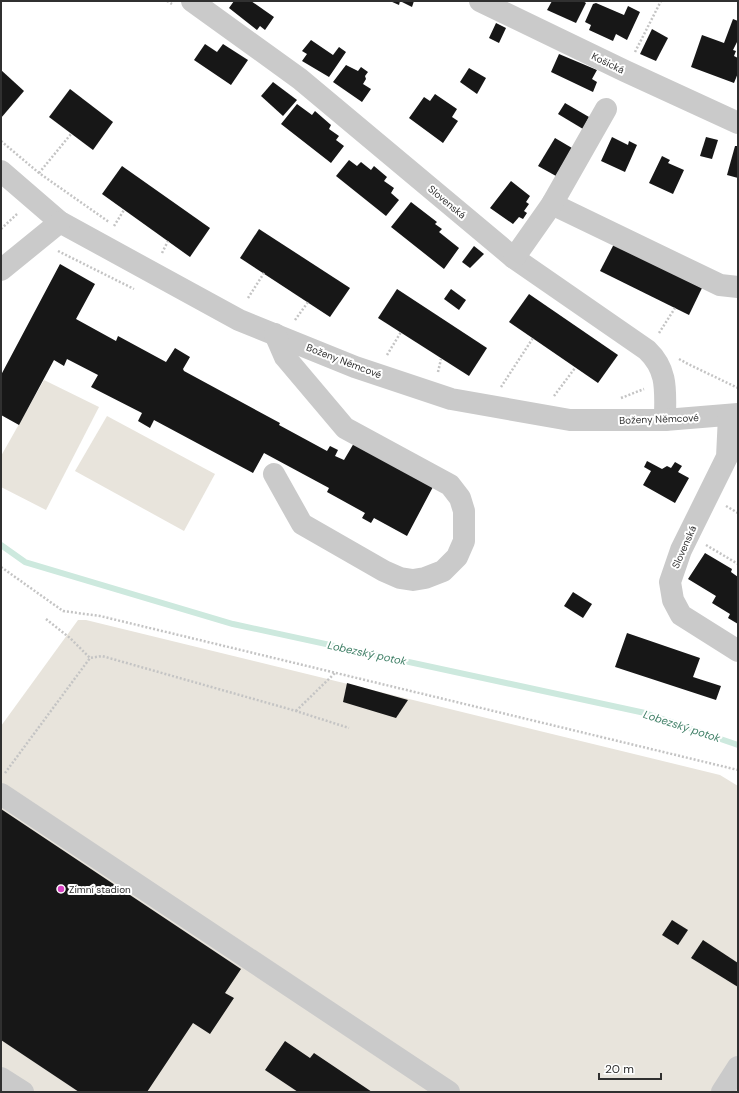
<svg xmlns="http://www.w3.org/2000/svg" width="739" height="1093" font-family="'DM Sans',sans-serif">
<style>
.green{fill:#e8e4dc}
.lines{fill:none;stroke-linecap:round;stroke-linejoin:round}
.stream{stroke:#cde9de;stroke-width:6}
.building{fill:#171717}
.path{stroke:#c4c4c4;stroke-width:2.5;stroke-dasharray:2 2;stroke-linecap:butt}
.minor{stroke:#cacaca;stroke-width:22}
.poi-dot{fill:#d742c2;stroke:#fff;stroke-width:1.5}
.labels{text-anchor:middle;dominant-baseline:central;stroke-width:4;stroke-linejoin:round;paint-order:stroke}
.street-label{font-size:10px;fill:#303030;stroke:#fff}
.poi-label{font-size:10px;fill:#303030;stroke:#fff;text-anchor:start}
.water-label{font-size:11px;font-style:italic;fill:#3f7f66;stroke:#fff}
</style>
<rect width="100%" height="100%" fill="#fff"/>
<g class="green">
<path d="M 44,380 L 99,407 L 46,510 L 1,487 L 1,456 Z"/>
<path d="M 107,416 L 215,474 L 184,531 L 75,471 Z"/>
<path d="M 78,620 L 86,620 L 720,775 L 738,786 L 738,1092 L 1,1092 L 1,726 Z"/>
</g>
<g class="lines">
<path class="stream" d="M 1,545 L 25,562 L 233,624 L 645,713 L 738,745"/>
</g>
<g class="building">
<path d="M 234,1 L 251,1 L 274,17 L 265,30 L 260,26 L 257,30 L 229,8 Z"/>
<path d="M 390,1 L 414,1 L 412,7 L 400,1 L 399,5 Z"/>
<path d="M 552,1 L 583,1 L 586,3 L 576,23 L 547,10 Z"/>
<path d="M 596,3 L 624,15 L 628,6 L 640,12 L 627,40 L 616,34 L 613,41 L 589,30 L 591,25 L 585,22 L 593,4 Z"/>
<path d="M 733,19 L 738,21 L 738,40 L 733,50 L 736,51 L 734,56 L 738,58 L 738,73 L 734,83 L 691,67 L 702,35 L 724,43 Z"/>
<path d="M 496,23 L 506,28 L 499,43 L 489,38 Z"/>
<path d="M 652,29 L 668,38 L 656,61 L 640,54 Z"/>
<path d="M 311,40 L 333,55 L 339,47 L 346,52 L 329,77 L 302,61 L 307,54 L 302,51 Z"/>
<path d="M 205,44 L 217,52 L 223,44 L 248,60 L 231,85 L 194,60 Z"/>
<path d="M 559,54 L 597,70 L 592,79 L 597,82 L 593,92 L 551,72 Z"/>
<path d="M 346,65 L 358,71 L 361,67 L 368,72 L 365,76 L 366,79 L 363,84 L 371,89 L 362,102 L 333,82 Z"/>
<path d="M 469,68 L 486,78 L 477,94 L 460,82 Z"/>
<path d="M 1,70 L 24,91 L 1,118 Z"/>
<path d="M 273,82 L 297,100 L 283,116 L 261,96 Z"/>
<path d="M 70,89 L 113,122 L 93,150 L 49,117 Z"/>
<path d="M 435,94 L 457,109 L 452,117 L 458,121 L 443,143 L 409,118 L 424,97 L 430,101 Z"/>
<path d="M 565,103 L 589,117 L 583,129 L 558,114 Z"/>
<path d="M 297,104 L 312,115 L 315,111 L 331,125 L 329,129 L 339,136 L 336,140 L 344,146 L 331,163 L 281,124 Z"/>
<path d="M 612,137 L 628,145 L 629,141 L 637,145 L 625,172 L 601,161 Z"/>
<path d="M 706,137 L 718,140 L 712,159 L 700,156 Z"/>
<path d="M 555,138 L 572,148 L 556,176 L 538,166 Z"/>
<path d="M 735,146 L 738,146 L 738,178 L 727,175 Z"/>
<path d="M 662,156 L 670,160 L 668,163 L 684,170 L 673,194 L 649,183 Z"/>
<path d="M 349,160 L 357,166 L 361,162 L 371,170 L 374,166 L 387,177 L 384,181 L 394,188 L 391,193 L 399,200 L 386,216 L 336,176 Z"/>
<path d="M 122,166 L 210,228 L 190,257 L 102,194 Z"/>
<path d="M 511,181 L 530,196 L 526,202 L 529,204 L 524,211 L 527,213 L 523,219 L 519,217 L 513,224 L 490,208 Z"/>
<path d="M 411,202 L 437,222 L 435,224 L 442,229 L 439,232 L 459,248 L 444,269 L 391,227 Z"/>
<path d="M 259,229 L 350,288 L 330,317 L 240,258 Z"/>
<path d="M 614,244 L 702,288 L 689,315 L 600,271 Z"/>
<path d="M 474,246 L 484,254 L 470,268 L 462,262 Z"/>
<path d="M 60,264 L 95,284 L 76,319 L 116,341 L 118,336 L 166,362 L 175,348 L 190,357 L 183,369 L 184,371 L 280,423 L 279,425 L 327,451 L 330,446 L 338,450 L 335,456 L 344,460 L 354,443 L 434,485 L 407,536 L 374,518 L 371,523 L 362,518 L 365,513 L 327,492 L 329,488 L 264,453 L 253,473 L 154,420 L 150,428 L 138,421 L 142,413 L 91,387 L 98,375 L 67,359 L 64,366 L 54,360 L 19,425 L 1,415 L 1,375 Z"/>
<path d="M 397,289 L 487,348 L 469,376 L 378,318 Z"/>
<path d="M 451,289 L 466,300 L 459,310 L 444,299 Z"/>
<path d="M 529,294 L 618,355 L 598,383 L 509,322 Z"/>
<path d="M 647,461 L 662,469 L 667,466 L 671,468 L 675,462 L 682,466 L 678,472 L 689,478 L 675,503 L 643,485 L 651,471 L 644,467 Z"/>
<path d="M 705,553 L 732,569 L 731,572 L 738,577 L 738,624 L 728,618 L 730,614 L 712,603 L 716,596 L 688,579 Z"/>
<path d="M 573,592 L 592,604 L 583,618 L 564,606 Z"/>
<path d="M 627,633 L 700,658 L 693,677 L 721,686 L 716,700 L 615,667 Z"/>
<path d="M 347,683 L 408,700 L 396,718 L 343,702 Z"/>
<path d="M 1,809 L 241,969 L 225,993 L 234,998 L 210,1034 L 193,1023 L 147,1092 L 79,1092 L 1,1040 Z"/>
<path d="M 672,920 L 688,930 L 678,945 L 662,935 Z"/>
<path d="M 703,940 L 738,963 L 738,987 L 691,958 Z"/>
<path d="M 285,1041 L 310,1058 L 314,1053 L 372,1092 L 298,1092 L 265,1070 Z"/>
</g>
<g class="lines">
<g class="path">
<path d="M 167,1 L 172,4"/>
<path d="M 635,52 L 661,1"/>
<path d="M 1,141 L 39,173 L 109,222"/>
<path d="M 39,173 L 71,134"/>
<path d="M 114,226 L 124,210"/>
<path d="M 1,229 L 17,214"/>
<path d="M 58,251 L 134,289"/>
<path d="M 162,253 L 168,241"/>
<path d="M 248,298 L 264,273"/>
<path d="M 295,320 L 308,302"/>
<path d="M 659,333 L 675,308"/>
<path d="M 387,355 L 401,332"/>
<path d="M 679,359 L 688,364 L 738,388"/>
<path d="M 438,372 L 441,359"/>
<path d="M 501,387 L 533,338"/>
<path d="M 554,396 L 575,368"/>
<path d="M 621,398 L 644,389"/>
<path d="M 726,506 L 738,513"/>
<path d="M 706,545 L 738,564"/>
<path d="M 1,567 L 63,611 L 100,616 L 738,770"/>
<path d="M 46,619 L 70,638 L 90,658"/>
<path d="M 296,711 L 336,672"/>
<path d="M 5,773 L 90,658 L 102,656 L 296,711 L 349,728"/>
</g>
<g class="minor">
<path d="M 192,1 L 300,79 L 514,258 L 647,350 C 669,371 665,393 665,420"/>
<path d="M 480,1 L 625,71 L 738,123"/>
<path d="M 1,171 L 60,222 L 239,320 L 355,367 L 451,399 L 570,420 L 665,420 L 738,414"/>
<path d="M 552,204 L 720,285 L 738,287"/>
<path d="M 514,258 L 552,204 L 606,109"/>
<path d="M 1,270 L 60,222"/>
<path d="M 729,416 L 727,457 L 681,550 L 670,582 L 673,600 L 681,615 L 738,651"/>
<path d="M 274,474 L 302,524 L 384,571 L 400,578 L 413,580 L 425,578 L 443,571 L 457,557 L 464,541 L 464,511 L 460,498 L 450,485 L 345,428 L 285,357 L 275,334"/>
<path d="M 1,794 L 449,1092"/>
<path d="M 1,1078 L 23,1092"/>
<path d="M 722,1092 L 738,1067"/>
</g>
</g>
<circle class="poi-dot" cx="61" cy="889" r="4"/>
<g class="labels">
<g class="street-label">
<text transform="translate(608 63) rotate(26)">Košická</text>
<text transform="translate(447 202) rotate(40)">Slovenská</text>
<text transform="translate(344 361) rotate(21)">Boženy Němcové</text>
<text transform="translate(659 419) rotate(-2)">Boženy Němcové</text>
<text transform="translate(684 547) rotate(-66)">Slovenská</text>
</g>
<g class="poi-label">
<text x="69" y="889">Zimní stadion</text>
</g>
<g class="water-label">
<text transform="translate(367 653) rotate(12)">Lobezský potok</text>
<text transform="translate(682 726) rotate(18)">Lobezský potok</text>
</g>
</g>
<rect width="739" height="1093" fill="none" stroke="#303030" stroke-width="4"/>
<path d="M599 1073v6h62v-6" fill="none" stroke="#303030" stroke-width="2"/>
<text x="605" y="1073" font-size="12" fill="#303030" stroke="#ffffff" stroke-width="3" paint-order="stroke">20 m</text>
</svg>
